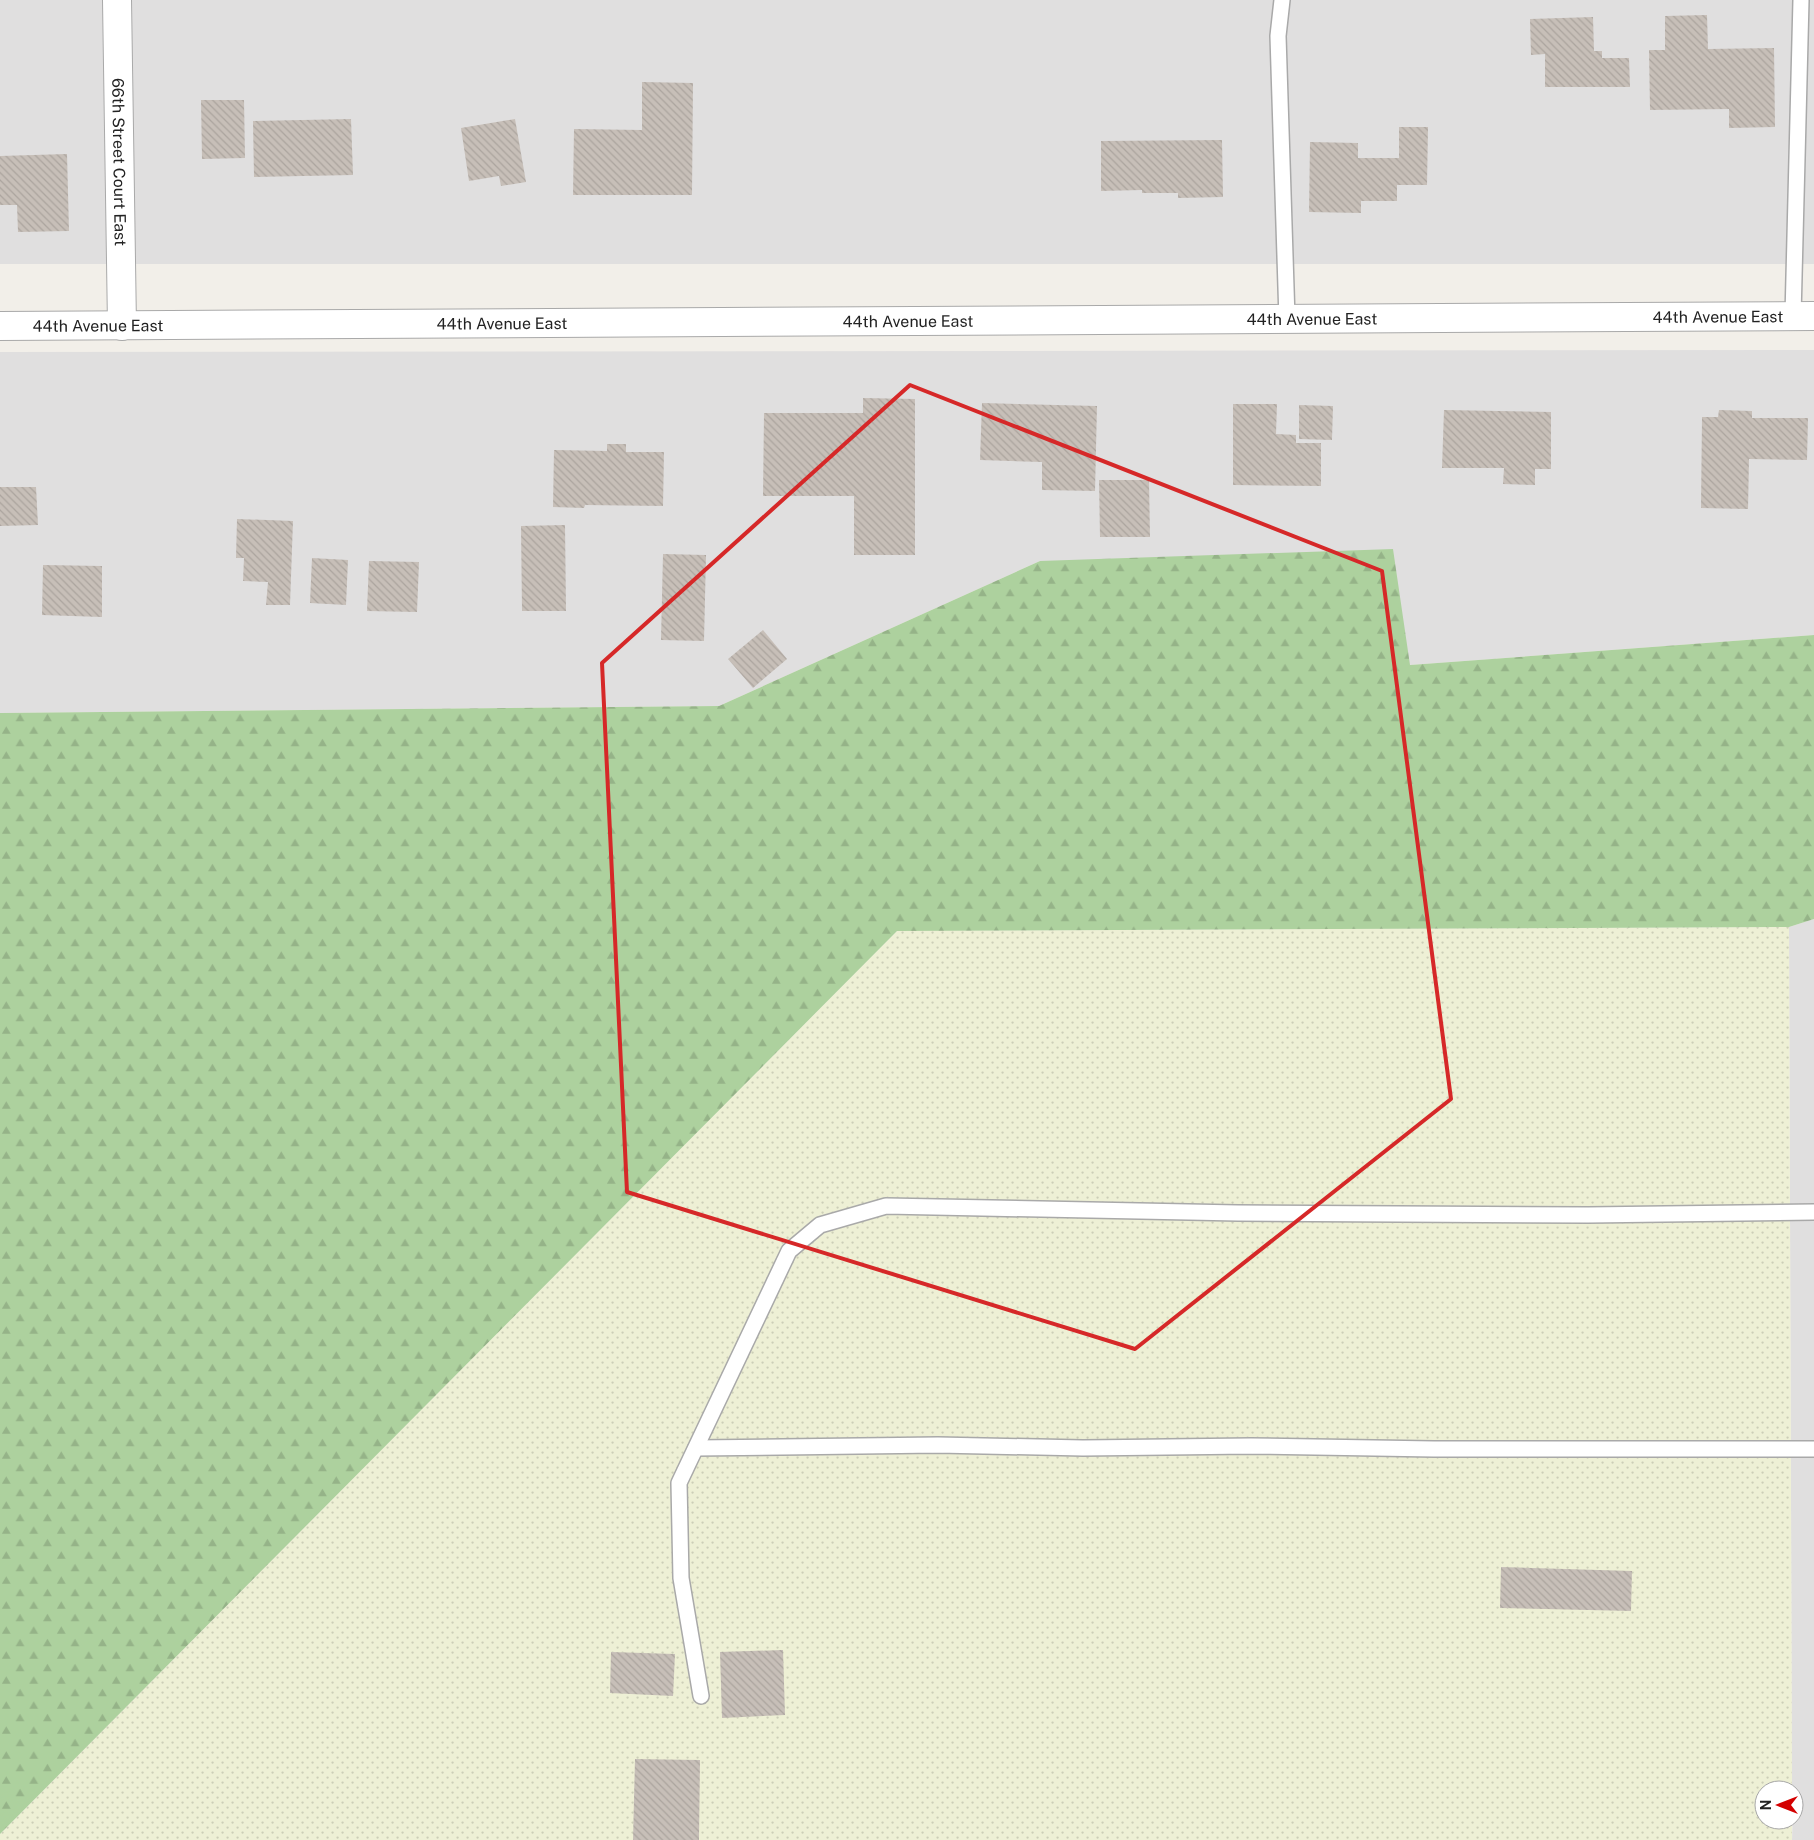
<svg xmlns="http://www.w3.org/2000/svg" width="1814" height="1840" font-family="'Public Sans',sans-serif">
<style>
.residential{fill:#e0dfdf}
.farmland{fill:url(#farmland-dots)}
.forest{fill:url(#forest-firs)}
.building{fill:url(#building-back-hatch)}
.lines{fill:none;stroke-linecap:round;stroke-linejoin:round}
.service-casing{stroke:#a9a9a9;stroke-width:18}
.minor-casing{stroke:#a9a9a9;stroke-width:30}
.tertiary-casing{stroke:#a9a9a9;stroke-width:30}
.service{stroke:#fff;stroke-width:15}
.minor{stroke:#fff;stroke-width:28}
.tertiary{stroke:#fff;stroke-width:28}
.marked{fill:none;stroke:#d62828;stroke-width:4;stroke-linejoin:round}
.labels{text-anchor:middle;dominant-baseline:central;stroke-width:4;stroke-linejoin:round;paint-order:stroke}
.street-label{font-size:16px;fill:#222;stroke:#fff}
</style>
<defs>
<pattern id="farmland-dots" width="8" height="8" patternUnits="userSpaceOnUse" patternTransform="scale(1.25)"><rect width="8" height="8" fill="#eef0d5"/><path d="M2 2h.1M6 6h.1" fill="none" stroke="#ccceb7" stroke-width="1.8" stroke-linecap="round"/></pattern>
<pattern id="forest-firs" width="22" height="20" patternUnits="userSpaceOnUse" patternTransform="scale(1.25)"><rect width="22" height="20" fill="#add19e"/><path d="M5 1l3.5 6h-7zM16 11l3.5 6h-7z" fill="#95b388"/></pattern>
<pattern id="building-back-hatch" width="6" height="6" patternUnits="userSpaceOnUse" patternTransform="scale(1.25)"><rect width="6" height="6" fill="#c7bfb8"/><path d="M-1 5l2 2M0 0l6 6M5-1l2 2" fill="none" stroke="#aba49e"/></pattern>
</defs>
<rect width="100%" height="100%" fill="#f2efe9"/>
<g class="residential">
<rect x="0" y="0" width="1814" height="264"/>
<path d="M 1814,350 L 1814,635 L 1410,665 L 1040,561 L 719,706 L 0,713 L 0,352 Z"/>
<path d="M 1814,919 L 1814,1840 L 1792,1840 L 1794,1790 L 1792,1790 L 1789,927 Z"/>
</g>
<path class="farmland" d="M 1789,927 L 1792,1790 L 1764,1790 L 1764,1820 L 1792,1820 L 1792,1840 L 0,1840 L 0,1834 L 897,931 Z"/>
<path class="forest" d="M 1393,549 L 1410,665 L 1814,635 L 1814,919 L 1789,927 L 897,931 L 0,1834 L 0,713 L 719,706 L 1040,561 Z"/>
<g class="building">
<path d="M 1707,15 L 1708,49 L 1774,48 L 1775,127 L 1729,128 L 1729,109 L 1650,110 L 1649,50 L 1665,50 L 1665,16 Z"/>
<path d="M 1593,17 L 1594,51 L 1602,51 L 1602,58 L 1629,58 L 1630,87 L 1545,87 L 1545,54 L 1531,55 L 1530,19 Z"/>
<path d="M 642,82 L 693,83 L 692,195 L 573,195 L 574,129 L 642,130 Z"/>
<path d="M 201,100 L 244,100 L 245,158 L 202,159 Z"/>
<path d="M 351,119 L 353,175 L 254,177 L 253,121 Z"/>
<path d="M 515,119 L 526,182 L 501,186 L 499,176 L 469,181 L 461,128 Z"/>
<path d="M 1399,127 L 1428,127 L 1427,185 L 1397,185 L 1397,201 L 1361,201 L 1361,213 L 1309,212 L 1310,142 L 1358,143 L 1358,158 L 1399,158 Z"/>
<path d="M 1222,140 L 1223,197 L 1178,198 L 1178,193 L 1142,193 L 1142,190 L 1101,191 L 1101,141 Z"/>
<path d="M 67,154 L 69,231 L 18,232 L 17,205 L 0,205 L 0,156 Z"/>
<path d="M 863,398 L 915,399 L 915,555 L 854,555 L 854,496 L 763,496 L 764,413 L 863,413 Z"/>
<path d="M 982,403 L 1097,406 L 1095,491 L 1042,490 L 1042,462 L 980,460 Z"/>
<path d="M 1233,404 L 1277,404 L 1276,434 L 1296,435 L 1296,443 L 1321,443 L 1321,486 L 1233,485 Z"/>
<path d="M 1299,405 L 1333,406 L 1332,440 L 1299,439 Z"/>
<path d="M 1444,410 L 1551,412 L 1551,469 L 1535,469 L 1535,485 L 1503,484 L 1504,468 L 1442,468 Z"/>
<path d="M 1719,410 L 1752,411 L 1752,418 L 1808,418 L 1807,460 L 1749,459 L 1748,509 L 1701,508 L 1702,417 L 1718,417 Z"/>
<path d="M 607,444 L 626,444 L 626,452 L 664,452 L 663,506 L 585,505 L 584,508 L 553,507 L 554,450 L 607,451 Z"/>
<path d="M 1099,480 L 1149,480 L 1150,537 L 1100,537 Z"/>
<path d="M 0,487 L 36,487 L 38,525 L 0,526 Z"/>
<path d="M 237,519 L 293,521 L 290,605 L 266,605 L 268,582 L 243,581 L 244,558 L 236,558 Z"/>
<path d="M 565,525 L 566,611 L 522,611 L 521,526 Z"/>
<path d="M 663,554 L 706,555 L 704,641 L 661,640 Z"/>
<path d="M 312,558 L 348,560 L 346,605 L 310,603 Z"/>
<path d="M 369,561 L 419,562 L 417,612 L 367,611 Z"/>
<path d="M 43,565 L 102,566 L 102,617 L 42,615 Z"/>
<path d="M 763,630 L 787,659 L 753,688 L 728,659 Z"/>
<path d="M 1501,1567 L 1632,1571 L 1631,1611 L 1500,1608 Z"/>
<path d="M 783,1650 L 785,1715 L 722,1718 L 720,1652 Z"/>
<path d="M 611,1652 L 675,1654 L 673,1696 L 610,1693 Z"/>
<path d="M 635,1759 L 700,1760 L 699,1840 L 633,1840 Z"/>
</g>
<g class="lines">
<defs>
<g id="service">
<path d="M 1282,0 L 1278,36 L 1287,319"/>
<path d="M 1793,316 L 1801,0"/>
<path d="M 696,1448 L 938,1445 L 1083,1448 L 1251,1446 L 1434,1449 L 1814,1449"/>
<path d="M 701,1696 L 681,1578 L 679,1483 L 789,1251 L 820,1225 L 886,1206 L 1238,1213 L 1588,1215 L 1814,1212"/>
</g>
<g id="minor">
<path id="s1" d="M 117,0 L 122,326"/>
</g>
<g id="tertiary">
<path id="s2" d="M 0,326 L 1814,316"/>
</g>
</defs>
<use href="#service" class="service-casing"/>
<use href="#minor" class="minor-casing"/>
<use href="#tertiary" class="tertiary-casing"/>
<use href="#service" class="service"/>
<use href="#minor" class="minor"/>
<use href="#tertiary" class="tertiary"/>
</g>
<path class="marked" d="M 910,385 L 1382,571 L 1451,1099 L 1135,1349 L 627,1192 L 602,663 Z"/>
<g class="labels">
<g class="street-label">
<text stroke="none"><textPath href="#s1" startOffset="162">66th Street Court East</textPath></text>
<text stroke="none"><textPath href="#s2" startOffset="1718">44th Avenue East</textPath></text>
<text stroke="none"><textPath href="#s2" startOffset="1312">44th Avenue East</textPath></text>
<text stroke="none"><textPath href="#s2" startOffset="908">44th Avenue East</textPath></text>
<text stroke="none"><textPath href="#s2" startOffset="502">44th Avenue East</textPath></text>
<text stroke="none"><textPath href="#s2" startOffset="98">44th Avenue East</textPath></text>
</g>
</g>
<g transform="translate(1779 1805) rotate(270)"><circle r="24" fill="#ffffff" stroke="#a7a7a7"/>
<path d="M0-4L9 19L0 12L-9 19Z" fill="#d40000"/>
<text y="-8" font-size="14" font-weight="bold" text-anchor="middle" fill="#222222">N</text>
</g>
</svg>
